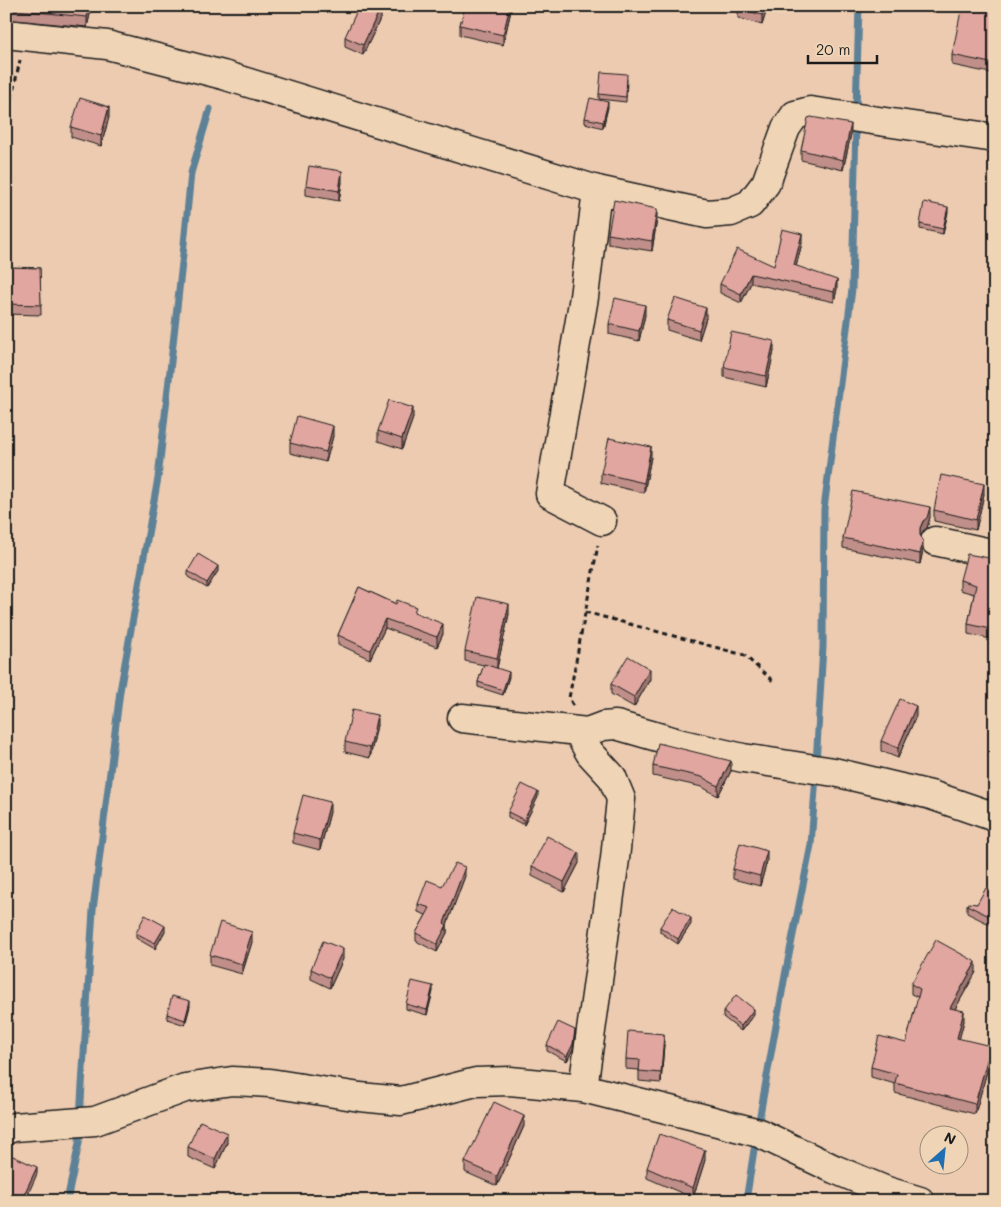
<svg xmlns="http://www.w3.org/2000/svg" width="1001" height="1207" font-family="Mali,sans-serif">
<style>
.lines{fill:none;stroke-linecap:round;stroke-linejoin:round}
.stream{stroke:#5d8197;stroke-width:7}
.minor-casing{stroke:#1c1c1c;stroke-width:31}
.path{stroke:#1c1c1c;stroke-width:3;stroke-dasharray:5 4;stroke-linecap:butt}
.minor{stroke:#efd4b6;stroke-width:28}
.wall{fill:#c18f89;stroke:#1c1c1c}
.shaded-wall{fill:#9d746f;stroke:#1c1c1c}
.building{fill:#e0a69f;stroke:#1c1c1c}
</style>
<rect width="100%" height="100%" fill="#eccbb1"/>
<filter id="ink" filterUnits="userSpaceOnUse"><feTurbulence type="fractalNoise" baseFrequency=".02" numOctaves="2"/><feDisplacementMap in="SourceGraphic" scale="10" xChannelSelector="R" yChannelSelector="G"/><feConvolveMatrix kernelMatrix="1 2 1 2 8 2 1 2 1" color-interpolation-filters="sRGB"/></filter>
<g filter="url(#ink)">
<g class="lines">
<g class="stream">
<path d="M 856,111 L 859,6"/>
<path d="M 816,764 L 823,647 L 824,509 L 852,289 L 856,124"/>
<path d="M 80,1117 L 93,910 L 120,691 L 158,478 L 183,254 L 191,173 L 210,109"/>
<path d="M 758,1126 L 786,970 L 811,845 L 816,775"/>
<path d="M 67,1201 L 79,1143 L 80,1127"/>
<path d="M 746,1201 L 756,1137"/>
</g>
<defs>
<g id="minor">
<path d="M 6,34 L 107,45 L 223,75 L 597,190 L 707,214 L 731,212 L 750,204 L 766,183 L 786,128 L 795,115 L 810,111 L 995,138"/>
<path d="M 597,190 L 584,297 L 550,494 L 602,521"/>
<path d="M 935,541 L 995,554"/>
<path d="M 462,718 L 587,732"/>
<path d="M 583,1088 L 615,859 L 621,799 L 612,777 L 590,753 L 583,741 L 587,732 L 603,726 L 616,725 L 682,744 L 743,758 L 834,772 L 931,795 L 995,817"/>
<path d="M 6,1130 L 14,1127 L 95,1121 L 185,1088 L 232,1081 L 270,1083 L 360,1097 L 401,1101 L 476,1082 L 510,1081 L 583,1088 L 698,1117 L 759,1133 L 834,1169 L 887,1191 L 920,1201"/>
</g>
</defs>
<use href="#minor" class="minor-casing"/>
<g class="path">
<path d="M 6,125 L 20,60"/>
<path d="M 585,612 L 744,655 L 773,681"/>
<path d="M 573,705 L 569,698 L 598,545"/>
</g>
<use href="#minor" class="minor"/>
</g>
<g class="wall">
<path d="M 6,6 L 92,6 L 87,27 L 6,19 Z"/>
<path d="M 465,6 L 512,6 L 503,45 L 460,35 L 460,25 Z"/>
<path d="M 768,6 L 762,25 L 738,18 L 738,8 Z"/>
<path d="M 995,6 L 995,74 L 952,65 L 952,55 Z"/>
<path d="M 381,17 L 363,55 L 345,47 L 345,37 Z"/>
<path d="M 627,79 L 626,102 L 599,99 L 599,94 Z"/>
<path d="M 608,107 L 603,128 L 585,123 L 585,118 Z"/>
<path d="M 109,117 L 101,146 L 71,137 L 71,127 Z"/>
<path d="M 851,134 L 843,170 L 801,160 L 801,150 Z"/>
<path d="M 342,182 L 339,201 L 306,195 L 306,185 Z"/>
<path d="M 948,212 L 943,234 L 920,229 L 920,224 Z"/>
<path d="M 657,219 L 652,251 L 608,244 L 608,234 Z"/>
<path d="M 802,243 L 796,266 L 837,289 L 834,302 L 751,283 L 741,303 L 720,293 L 720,284 L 774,266 Z"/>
<path d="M 6,267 L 40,268 L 41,315 L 6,314 Z"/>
<path d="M 645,315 L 639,341 L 609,334 L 609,324 Z"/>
<path d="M 706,318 L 699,340 L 667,330 L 667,320 Z"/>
<path d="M 774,351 L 766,387 L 724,377 L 724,367 Z"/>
<path d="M 413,418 L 402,449 L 378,441 L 378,431 Z"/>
<path d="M 333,436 L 326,462 L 290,453 L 290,443 Z"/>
<path d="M 651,457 L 644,493 L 601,483 L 601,473 Z"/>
<path d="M 984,494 L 976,530 L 934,521 L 934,510 Z"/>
<path d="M 930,517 L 927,528 L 923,531 L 921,536 L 923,550 L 920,564 L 843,548 L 843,538 Z"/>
<path d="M 995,559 L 994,593 L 995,640 L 968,634 L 968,624 L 974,594 L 960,590 L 960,580 Z"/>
<path d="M 188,571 L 218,571 L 207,588 L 188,577 Z"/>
<path d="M 359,587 L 416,613 L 443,634 L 437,647 L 385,628 L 370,659 L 338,644 L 338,635 Z"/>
<path d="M 509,614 L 497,668 L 509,677 L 503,695 L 478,687 L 478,682 L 484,665 L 465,661 L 465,651 Z"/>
<path d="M 650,679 L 634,707 L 611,694 L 611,684 Z"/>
<path d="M 916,716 L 898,758 L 881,751 L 881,741 Z"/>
<path d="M 377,725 L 370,758 L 345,752 L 345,742 Z"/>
<path d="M 653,766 L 731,771 L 718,796 L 702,787 L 653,776 Z"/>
<path d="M 538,797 L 524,825 L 508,817 L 508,812 Z"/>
<path d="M 330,812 L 320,850 L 293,843 L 293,833 Z"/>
<path d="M 767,861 L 760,886 L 733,879 L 733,869 Z"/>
<path d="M 579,863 L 564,892 L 532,876 L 532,866 Z"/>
<path d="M 465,876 L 447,924 L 447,933 L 437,952 L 416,941 L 416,933 L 426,915 L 418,912 L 418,904 L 442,886 Z"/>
<path d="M 995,893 L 995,927 L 967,913 L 967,905 L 977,904 Z"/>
<path d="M 691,924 L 678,944 L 660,932 L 660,927 Z"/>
<path d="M 165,931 L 155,949 L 136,938 L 136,933 Z"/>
<path d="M 252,942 L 242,974 L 210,965 L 210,955 Z"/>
<path d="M 343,959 L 330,988 L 311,979 L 311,969 Z"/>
<path d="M 976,972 L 955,1009 L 964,1021 L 959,1039 L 991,1057 L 975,1114 L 895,1093 L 895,1084 L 871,1077 L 871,1067 L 906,1043 L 918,997 L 911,994 L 911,984 Z"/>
<path d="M 433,991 L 427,1015 L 406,1009 L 406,1004 Z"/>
<path d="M 190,1006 L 185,1025 L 167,1019 L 167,1014 Z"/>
<path d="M 723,1012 L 754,1014 L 741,1031 L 723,1017 Z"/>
<path d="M 575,1035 L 573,1049 L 567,1061 L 547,1051 L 547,1045 Z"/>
<path d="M 664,1044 L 661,1083 L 639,1081 L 639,1070 L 626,1069 L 626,1059 Z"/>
<path d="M 524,1126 L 497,1186 L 465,1172 L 465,1162 Z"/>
<path d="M 227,1143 L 215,1169 L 188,1157 L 188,1147 Z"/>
<path d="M 6,1153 L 37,1174 L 9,1188 L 6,1187 Z"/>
<path d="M 705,1160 L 693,1198 L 647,1178 L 647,1168 Z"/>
</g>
<g class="shaded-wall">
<path d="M 90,6 L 92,6 L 87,27 L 87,17 Z"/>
<path d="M 510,6 L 512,6 L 503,45 L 503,35 Z"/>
<path d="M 765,6 L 768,6 L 762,25 L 762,15 Z"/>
<path d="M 381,7 L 381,17 L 363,55 L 363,45 Z"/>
<path d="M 608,102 L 608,107 L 603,128 L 603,122 Z"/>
<path d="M 109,107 L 109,117 L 101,146 L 101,136 Z"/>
<path d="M 851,124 L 851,134 L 843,170 L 843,160 Z"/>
<path d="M 342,171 L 342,182 L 339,201 L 339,191 Z"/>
<path d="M 948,207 L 948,212 L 943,234 L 943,229 Z"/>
<path d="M 657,209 L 657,219 L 652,251 L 652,241 Z"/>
<path d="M 802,234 L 802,243 L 794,275 L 794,265 Z"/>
<path d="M 751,274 L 751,283 L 741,303 L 741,294 Z"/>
<path d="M 837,280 L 837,289 L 834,302 L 834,292 Z"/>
<path d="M 645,305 L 645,315 L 639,341 L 639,331 Z"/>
<path d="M 706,308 L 706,318 L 699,340 L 699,330 Z"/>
<path d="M 774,341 L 774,351 L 766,387 L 766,376 Z"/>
<path d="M 413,408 L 413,418 L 402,449 L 402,439 Z"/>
<path d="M 333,426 L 333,436 L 326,462 L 326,452 Z"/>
<path d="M 651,447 L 651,457 L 644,493 L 644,483 Z"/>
<path d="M 984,484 L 984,494 L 976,530 L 976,520 Z"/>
<path d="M 930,507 L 930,517 L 927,528 L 923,531 L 920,538 L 920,528 Z"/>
<path d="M 923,540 L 923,550 L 920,564 L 920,554 Z"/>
<path d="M 218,566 L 218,571 L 207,588 L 207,583 Z"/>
<path d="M 995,582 L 995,592 L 992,602 L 992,592 Z"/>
<path d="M 509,604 L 509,614 L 497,668 L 497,658 Z"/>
<path d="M 385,619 L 385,628 L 370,659 L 370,650 Z"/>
<path d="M 443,624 L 443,634 L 437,647 L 437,637 Z"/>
<path d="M 650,669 L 650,679 L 634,707 L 634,697 Z"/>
<path d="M 509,672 L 509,677 L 503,695 L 503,690 Z"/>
<path d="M 916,706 L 916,716 L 898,758 L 898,748 Z"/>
<path d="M 377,715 L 377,725 L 370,758 L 370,748 Z"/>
<path d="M 731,761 L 731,771 L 718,796 L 718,786 Z"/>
<path d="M 538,792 L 538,797 L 524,825 L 524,820 Z"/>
<path d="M 330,802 L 330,812 L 320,850 L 320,840 Z"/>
<path d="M 767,851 L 767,861 L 760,886 L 760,876 Z"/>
<path d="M 579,853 L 579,863 L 564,892 L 564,882 Z"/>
<path d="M 465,867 L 465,876 L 445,930 L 447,925 L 447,933 L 437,952 L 437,944 L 444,923 Z"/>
<path d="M 691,918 L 691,924 L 678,944 L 678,939 Z"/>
<path d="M 165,926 L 165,931 L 155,949 L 155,943 Z"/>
<path d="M 252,932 L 252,942 L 242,974 L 242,964 Z"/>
<path d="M 343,949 L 343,959 L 330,988 L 330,978 Z"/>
<path d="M 976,962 L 976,972 L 950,1018 L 950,1008 Z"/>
<path d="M 433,986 L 433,991 L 427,1015 L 427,1010 Z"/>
<path d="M 190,1001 L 190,1006 L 185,1025 L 185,1020 Z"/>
<path d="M 754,1009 L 754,1014 L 741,1031 L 741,1026 Z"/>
<path d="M 964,1011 L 964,1021 L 957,1048 L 957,1038 Z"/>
<path d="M 575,1030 L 573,1049 L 567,1061 L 567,1056 Z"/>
<path d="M 664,1034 L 664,1044 L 661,1083 L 661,1073 Z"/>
<path d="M 991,1046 L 991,1057 L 975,1114 L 975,1104 Z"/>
<path d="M 524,1116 L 524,1126 L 497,1186 L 497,1176 Z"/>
<path d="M 227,1133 L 227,1143 L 215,1169 L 215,1159 Z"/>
<path d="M 705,1150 L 705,1160 L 693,1198 L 693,1188 Z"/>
<path d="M 37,1167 L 37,1174 L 25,1201 L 21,1201 Z"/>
</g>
<g class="building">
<path d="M 6,6 L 90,6 L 87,17 L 6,9 Z"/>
<path d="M 359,6 L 380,6 L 381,7 L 363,45 L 345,37 Z"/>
<path d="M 465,6 L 510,6 L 503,35 L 460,25 Z"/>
<path d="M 738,6 L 765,6 L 762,15 L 738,8 Z"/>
<path d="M 962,6 L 995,6 L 995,64 L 952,55 Z"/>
<path d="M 601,72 L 627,74 L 626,97 L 599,94 Z"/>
<path d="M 80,98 L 109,107 L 101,136 L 71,127 Z"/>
<path d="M 590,98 L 608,102 L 603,122 L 585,118 Z"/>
<path d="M 811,117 L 851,124 L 843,160 L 801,150 L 808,118 Z"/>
<path d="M 309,166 L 342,171 L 339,191 L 306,185 Z"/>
<path d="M 614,200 L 657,209 L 652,241 L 608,234 Z"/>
<path d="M 924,202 L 948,207 L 943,229 L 920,224 Z"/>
<path d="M 782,229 L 802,234 L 794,265 L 837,280 L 834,292 L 751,274 L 741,294 L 720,284 L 737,249 L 774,266 Z"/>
<path d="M 6,267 L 40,268 L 41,305 L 6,304 Z"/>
<path d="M 615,298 L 645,305 L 639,331 L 609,324 Z"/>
<path d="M 675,298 L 706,308 L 699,330 L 667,320 Z"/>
<path d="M 731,332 L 774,341 L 766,376 L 724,367 Z"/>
<path d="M 389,400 L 413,408 L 402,439 L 378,431 Z"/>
<path d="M 297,416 L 333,426 L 326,452 L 290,443 Z"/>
<path d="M 609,438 L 651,447 L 644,483 L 601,473 Z"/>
<path d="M 941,475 L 984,484 L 976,520 L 934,510 Z"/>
<path d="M 853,491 L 930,507 L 927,518 L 923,521 L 920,528 L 920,535 L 923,540 L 920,554 L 843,538 Z"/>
<path d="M 198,554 L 218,566 L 207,583 L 188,571 Z"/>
<path d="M 967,554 L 995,559 L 995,582 L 992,592 L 995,593 L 995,630 L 968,624 L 976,585 L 960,580 Z"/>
<path d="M 359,587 L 396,604 L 397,600 L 416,607 L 414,612 L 443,624 L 437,637 L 385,619 L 370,650 L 338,635 Z"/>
<path d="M 477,597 L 509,604 L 497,658 L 465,651 Z"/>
<path d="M 628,656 L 650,669 L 634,697 L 611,684 Z"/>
<path d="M 484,664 L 509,672 L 503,690 L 478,682 Z"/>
<path d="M 900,699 L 916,706 L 898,748 L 881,741 Z"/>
<path d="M 352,710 L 377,715 L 370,748 L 345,742 Z"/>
<path d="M 658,743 L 731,761 L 718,786 L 702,777 L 653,766 Z"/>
<path d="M 522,784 L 538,792 L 524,820 L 508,812 Z"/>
<path d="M 303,795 L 330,802 L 320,840 L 293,833 Z"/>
<path d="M 547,836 L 579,853 L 564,882 L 532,866 Z"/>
<path d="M 740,843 L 767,851 L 760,876 L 733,869 Z"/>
<path d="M 455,863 L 465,867 L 444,923 L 447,925 L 437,944 L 416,933 L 430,908 L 418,904 L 427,880 L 442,886 Z"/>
<path d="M 986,888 L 995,893 L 995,919 L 967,905 L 968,903 L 977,904 Z"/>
<path d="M 673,907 L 691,918 L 678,939 L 660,927 Z"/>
<path d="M 145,915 L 165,926 L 155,943 L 136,933 Z"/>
<path d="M 220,922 L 252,932 L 242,964 L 210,955 Z"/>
<path d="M 936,940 L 976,962 L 950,1008 L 964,1011 L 957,1038 L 991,1046 L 975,1104 L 895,1083 L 897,1074 L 871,1067 L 879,1036 L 906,1043 L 920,989 L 911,984 Z"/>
<path d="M 323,941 L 343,949 L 330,978 L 311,969 Z"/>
<path d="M 412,981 L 433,986 L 427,1010 L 406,1004 Z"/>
<path d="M 736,995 L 754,1009 L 741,1026 L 723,1012 Z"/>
<path d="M 172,996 L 190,1001 L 185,1020 L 167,1014 Z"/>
<path d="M 558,1022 L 575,1030 L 573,1044 L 567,1056 L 547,1045 Z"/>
<path d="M 628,1031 L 664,1034 L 661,1073 L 639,1071 L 640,1060 L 626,1059 Z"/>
<path d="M 494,1102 L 524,1116 L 497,1176 L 465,1162 Z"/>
<path d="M 200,1121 L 227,1133 L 215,1159 L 188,1147 Z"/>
<path d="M 659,1134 L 705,1150 L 693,1188 L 647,1168 Z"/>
<path d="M 6,1153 L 37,1167 L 21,1201 L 6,1201 L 6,1196 L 11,1182 L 6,1180 Z"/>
</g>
</g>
<rect width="1001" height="1207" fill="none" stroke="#efd4b6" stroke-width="25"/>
<rect x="12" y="12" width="976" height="1182" fill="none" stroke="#1c1c1c" stroke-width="2" filter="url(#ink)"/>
<g transform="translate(944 1150) rotate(27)"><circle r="24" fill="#efd4b6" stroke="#9b8a78"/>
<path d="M0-4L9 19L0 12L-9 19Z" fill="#1f6fb2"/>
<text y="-8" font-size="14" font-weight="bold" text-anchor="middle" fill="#1c1c1c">N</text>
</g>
<path d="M808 55v8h69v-8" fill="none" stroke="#1c1c1c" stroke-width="2.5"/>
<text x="816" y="55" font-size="15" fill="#1c1c1c" stroke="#efd4b6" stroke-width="4" paint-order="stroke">20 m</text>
</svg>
